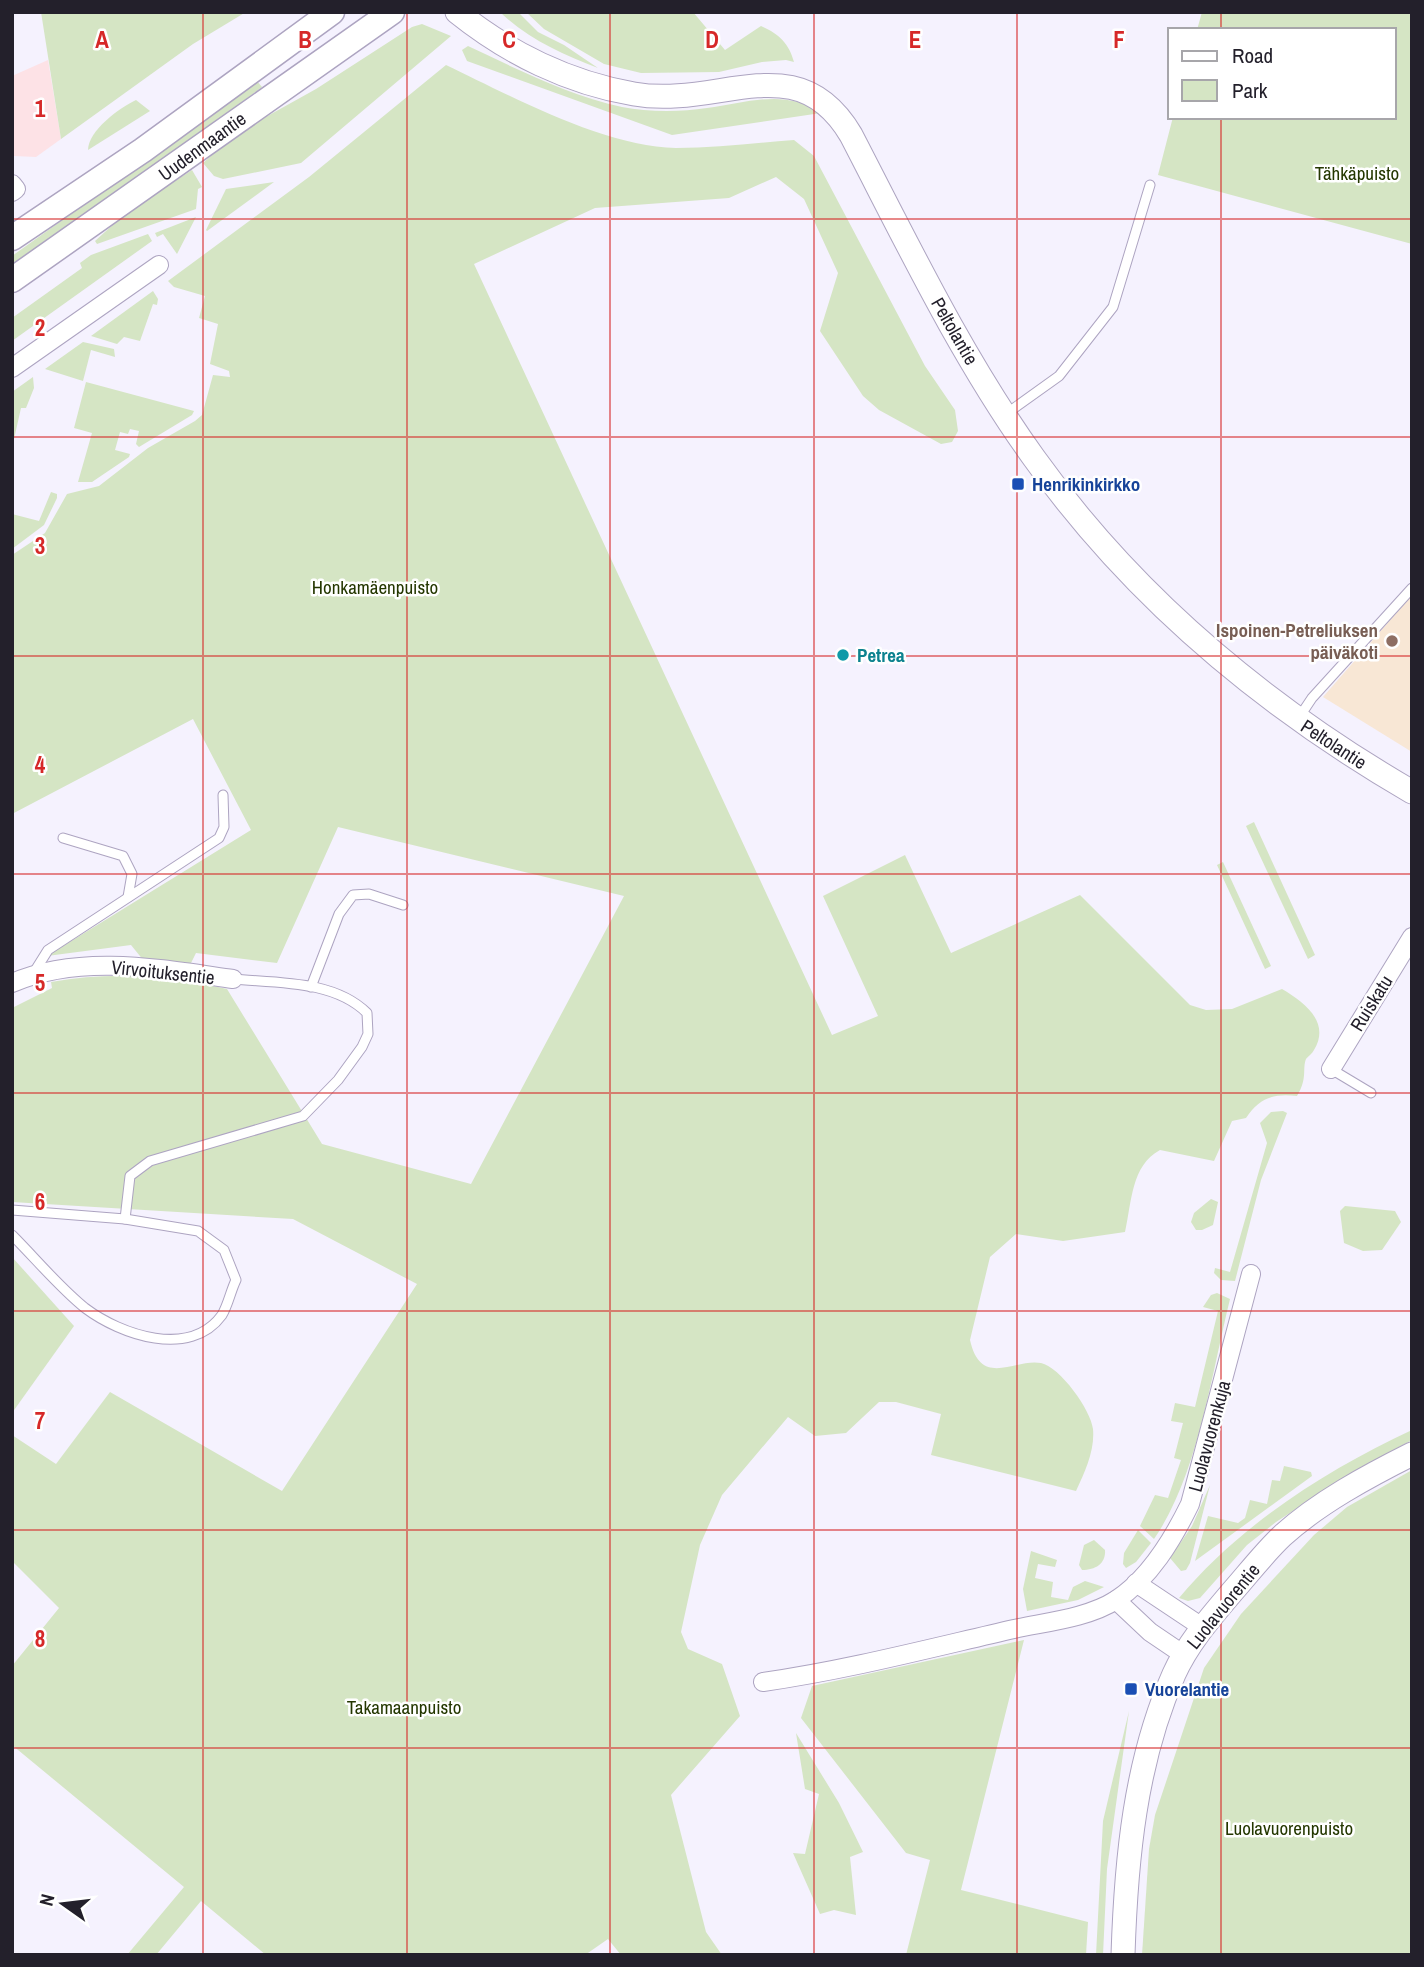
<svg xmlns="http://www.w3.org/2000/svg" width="1424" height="1967" font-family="'Archivo Narrow',sans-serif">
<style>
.commercial{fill:#fde2e6}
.education{fill:#f8e7d5}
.green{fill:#d5e5c4}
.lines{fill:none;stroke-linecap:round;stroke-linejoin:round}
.service-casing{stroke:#ada4c1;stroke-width:11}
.minor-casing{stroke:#ada4c1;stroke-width:20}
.tertiary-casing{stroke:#ada4c1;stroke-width:25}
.secondary-casing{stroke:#ada4c1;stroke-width:27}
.service{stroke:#fff;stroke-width:9}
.minor{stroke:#fff;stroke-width:18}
.tertiary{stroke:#fff;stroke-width:23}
.secondary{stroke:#fff;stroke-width:24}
.grid{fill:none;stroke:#d62828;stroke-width:2;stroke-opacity:0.55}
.transit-dot{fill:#1a4fb4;stroke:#fff;stroke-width:2.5}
.education-dot{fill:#8d6e63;stroke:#fff;stroke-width:2.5}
.culture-dot{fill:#0f9aa8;stroke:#fff;stroke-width:2.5}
.labels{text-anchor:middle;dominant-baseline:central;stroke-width:5;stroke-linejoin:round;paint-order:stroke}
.street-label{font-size:19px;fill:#23202b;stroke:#fff}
.park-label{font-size:19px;fill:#243700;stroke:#fff}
.transit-label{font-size:19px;font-weight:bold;fill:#164399;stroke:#fff;text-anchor:start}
.education-label{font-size:19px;font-weight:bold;fill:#785e54;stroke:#fff;text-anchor:end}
.culture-label{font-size:19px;font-weight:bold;fill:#0d838f;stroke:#fff;text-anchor:start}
.grid-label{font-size:23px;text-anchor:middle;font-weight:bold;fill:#d62828;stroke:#fff;stroke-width:5;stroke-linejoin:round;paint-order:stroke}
</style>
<rect width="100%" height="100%" fill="#f5f2fe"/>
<path class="commercial" d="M 48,60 L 61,139 L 36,157 L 14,156 L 12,76 Z"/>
<path class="education" d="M 1412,595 L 1412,752 L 1323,697 Z"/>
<g class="green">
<path d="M 41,12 L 246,12 L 193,44 L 61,139 Z"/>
<path d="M 518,12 L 538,32 L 564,45 L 598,68 C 563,55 529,39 502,14 Z"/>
<path d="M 526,12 L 693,12 L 725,50 L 761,26 C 779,34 789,43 794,62 L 786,60 L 762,62 L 719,72 L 641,73 L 604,64 L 544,29 Z"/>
<path d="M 1202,12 L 1412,12 L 1412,244 L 1158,175 L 1173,117 L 1394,117 L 1394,30 L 1197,30 Z"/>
<path d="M 422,24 L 451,36 L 301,163 L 223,179 L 214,176 L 203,163 L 235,134 L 316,89 L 412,27 Z"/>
<path d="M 468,46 C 517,69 568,95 622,107 C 648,112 680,112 707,108 C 747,103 785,88 821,113 L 672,135 L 467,61 L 462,50 Z"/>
<path d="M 446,65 C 511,96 604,147 676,148 C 715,148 755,143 794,140 L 814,156 L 925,366 L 955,410 L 958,431 L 952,442 L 941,444 L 879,410 L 863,396 L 820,331 L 838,273 L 804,199 L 776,177 L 729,198 L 595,208 L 474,264 L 832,1035 L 878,1016 L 823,896 L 905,855 L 951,953 L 1080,895 L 1190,1005 L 1206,1010 L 1232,1009 L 1282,989 C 1304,1002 1331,1022 1314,1050 C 1312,1054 1308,1056 1306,1059 C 1302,1069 1308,1078 1297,1096 C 1274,1093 1259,1098 1246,1118 L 1232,1121 L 1214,1161 L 1160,1150 C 1131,1166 1132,1201 1125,1232 L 1063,1241 L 1016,1234 L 990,1257 L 970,1340 C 981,1389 1015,1358 1041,1363 C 1060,1367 1091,1410 1093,1429 C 1095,1450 1085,1472 1076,1491 L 931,1455 L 941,1414 L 896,1402 L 879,1402 L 846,1433 L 815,1436 L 788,1417 L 722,1495 L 700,1545 L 681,1632 L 688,1649 L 722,1664 L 740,1716 L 671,1795 L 706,1932 L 722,1955 L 621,1955 L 608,1939 L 585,1955 L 266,1955 L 201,1901 L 156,1955 L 127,1955 L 184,1887 L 12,1745 L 12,1666 L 59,1608 L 12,1561 L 12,1435 L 56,1464 L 110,1392 L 282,1491 L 417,1284 L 293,1219 L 12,1202 L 12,1008 L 52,988 L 51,982 C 112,971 167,975 227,989 L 322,1144 L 471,1184 L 624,896 L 338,827 L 277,963 L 196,953 L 189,967 L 144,961 L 131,945 L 47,956 L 251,830 L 193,719 L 12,814 L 12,555 L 45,533 L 67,494 L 99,486 L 148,448 L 195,421 L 202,415 L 213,375 L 230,377 L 229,371 L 210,364 L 218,324 L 199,318 L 205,296 L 174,287 L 168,281 L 309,177 Z"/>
<path d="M 257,81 L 262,87 L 164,161 L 12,266 L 12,256 Z"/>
<path d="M 136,100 L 150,111 L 88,150 C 88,131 119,108 136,100 Z"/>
<path d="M 192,170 L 202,187 L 198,189 L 196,209 L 97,244 L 95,241 L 127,212 Z"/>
<path d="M 274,182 L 207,231 L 206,230 L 226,189 Z"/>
<path d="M 196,217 L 177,254 L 163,234 L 157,237 L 155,233 Z"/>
<path d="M 148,234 L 152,241 L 12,341 L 12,318 L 82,268 L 80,263 L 91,255 Z"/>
<path d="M 153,291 L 158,299 L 157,305 L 153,304 L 140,341 L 124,337 L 117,344 L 91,336 Z"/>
<path d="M 83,342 L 114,349 L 115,357 L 91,350 L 83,381 L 45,369 Z"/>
<path d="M 33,377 L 34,388 L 26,408 L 21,408 L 12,448 L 12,392 Z"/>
<path d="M 86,382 L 194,411 L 192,415 L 139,447 L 136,444 L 139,431 L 130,429 L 128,434 L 120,432 L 115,450 L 130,454 L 129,457 L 92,482 L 78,482 L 92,433 L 74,428 Z"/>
<path d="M 51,492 L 57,494 L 57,498 L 44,525 L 12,549 L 12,514 L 39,521 Z"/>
<path d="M 1254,822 L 1315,955 L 1308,959 L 1246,826 Z"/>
<path d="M 1223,862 L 1271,966 L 1265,969 L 1217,865 Z"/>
<path d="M 1283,1111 L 1287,1113 L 1261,1180 L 1235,1281 L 1221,1280 L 1214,1273 L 1215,1268 L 1230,1272 L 1267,1143 L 1260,1123 L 1271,1112 Z"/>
<path d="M 1211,1199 L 1218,1202 L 1213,1225 L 1202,1230 L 1196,1230 L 1191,1222 L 1194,1213 Z"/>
<path d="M 1345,1206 L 1395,1211 L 1401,1222 L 1382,1250 L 1363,1251 L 1344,1243 L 1340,1211 Z"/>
<path d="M 12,1257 L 74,1326 L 12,1413 Z"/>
<path d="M 1217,1293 L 1230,1299 C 1211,1376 1198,1475 1154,1539 L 1140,1526 L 1155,1495 L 1168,1498 L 1181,1460 L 1174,1458 L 1183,1423 L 1171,1421 L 1175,1403 L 1195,1407 L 1218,1311 L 1203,1307 L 1211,1295 Z"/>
<path d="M 1412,1430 L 1412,1440 L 1350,1474 L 1276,1522 L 1247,1545 L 1200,1598 L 1188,1601 L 1179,1598 C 1240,1525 1326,1470 1412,1430 Z"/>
<path d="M 1284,1466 L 1311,1472 L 1312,1476 L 1195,1561 L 1208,1516 L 1238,1523 L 1245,1518 L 1250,1500 L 1267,1504 L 1272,1480 L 1280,1481 Z"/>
<path d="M 1412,1470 L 1412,1955 L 1142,1955 L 1149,1849 L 1155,1815 L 1204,1668 L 1241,1614 L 1314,1535 L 1347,1507 Z"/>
<path d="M 1210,1485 L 1190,1563 L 1186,1570 L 1181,1571 L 1170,1558 L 1192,1526 Z"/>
<path d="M 1138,1530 L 1151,1543 L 1136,1562 L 1126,1568 L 1123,1564 L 1124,1553 Z"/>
<path d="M 1094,1540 L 1105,1550 C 1106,1564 1095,1570 1082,1570 L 1079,1565 L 1084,1545 Z"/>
<path d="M 1031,1551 L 1057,1560 L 1055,1567 L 1038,1564 L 1035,1578 L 1053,1582 L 1051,1597 L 1068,1600 L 1073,1587 L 1085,1581 L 1104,1587 L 1078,1600 L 1027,1611 L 1023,1589 Z"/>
<path d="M 1024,1640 L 961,1890 L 1088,1922 L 1086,1955 L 906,1955 L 930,1860 L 906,1853 L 801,1718 L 812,1686 Z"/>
<path d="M 1129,1711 L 1107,1869 L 1103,1955 L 1096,1955 L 1103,1821 Z"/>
<path d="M 796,1733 L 839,1803 L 863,1852 L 850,1857 L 856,1915 L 834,1910 L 820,1914 L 793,1853 L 805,1854 L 819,1794 L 805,1789 Z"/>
</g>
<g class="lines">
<defs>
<g id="service">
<path d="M 1006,414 L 1059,376 L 1113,307 L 1150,185"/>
<path d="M 1298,719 L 1312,698 L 1412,588"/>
<path d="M 63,838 L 123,856 L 132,874 L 128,897"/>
<path d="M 33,974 L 48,950 L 219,838 L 224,827 L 223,795"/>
<path d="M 311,987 L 339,914 L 353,895 L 369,894 L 403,905"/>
<path d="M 1331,1069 L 1371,1093"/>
<path d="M 12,1210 L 125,1219 L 198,1231 L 224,1250 L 236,1280 C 231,1290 228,1305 222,1315 C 190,1359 121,1335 85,1308 C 59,1287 36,1259 12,1235"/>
<path d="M 125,1219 L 130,1176 L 150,1161 L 303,1116 L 338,1080 L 362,1047 L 368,1034 L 367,1013 C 334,980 276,983 233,979"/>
</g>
<g id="minor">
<path d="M 12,184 L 16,189 L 12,192"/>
<path d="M 12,368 L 159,265"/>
<path d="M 12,983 C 81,953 162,969 233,979"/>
<path d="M 1331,1069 L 1412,937"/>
<path d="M 1136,1583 L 1202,1627"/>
<path d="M 1116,1600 L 1150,1632 L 1184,1655"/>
<path d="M 763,1682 C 847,1670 931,1648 1014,1629 C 1046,1622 1088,1618 1116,1600 C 1150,1578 1173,1539 1190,1504 L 1251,1274"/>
</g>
<g id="tertiary">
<path d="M 457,12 C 508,53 569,83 634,94 C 720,109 797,44 851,135 C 908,245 962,358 1034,458 C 1134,598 1264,706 1412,792"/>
<path d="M 1123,1955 C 1126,1860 1135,1762 1174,1674 C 1188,1643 1210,1618 1232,1592 C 1248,1574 1264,1553 1282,1536 C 1318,1503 1368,1476 1412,1454"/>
</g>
<g id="secondary">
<path d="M 12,238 L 143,150 L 332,12"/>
<path d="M 12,280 L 392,12"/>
</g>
</defs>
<use href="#service" class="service-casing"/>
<use href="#minor" class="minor-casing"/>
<use href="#tertiary" class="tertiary-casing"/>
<use href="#secondary" class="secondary-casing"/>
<use href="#service" class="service"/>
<use href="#minor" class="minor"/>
<use href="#tertiary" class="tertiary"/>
<use href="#secondary" class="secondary"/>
</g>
<path class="grid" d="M 203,12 L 203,1955M 407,12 L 407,1955M 610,12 L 610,1955M 814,12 L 814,1955M 1017,12 L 1017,1955M 1221,12 L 1221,30M 1221,117 L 1221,1955M 12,219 L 1412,219M 12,437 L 1412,437M 12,656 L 1412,656M 12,874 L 1412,874M 12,1093 L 1412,1093M 12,1311 L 1412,1311M 12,1530 L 1412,1530M 12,1748 L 1412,1748"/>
<g class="transit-dot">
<rect x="1011" y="477" width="14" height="14" rx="3.5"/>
<rect x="1124" y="1682" width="14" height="14" rx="3.5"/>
</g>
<circle class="education-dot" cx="1392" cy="641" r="7"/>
<circle class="culture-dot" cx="843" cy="655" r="7"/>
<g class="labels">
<g class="street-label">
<text transform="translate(202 146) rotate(-36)">Uudenmaantie</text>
<text transform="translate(955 331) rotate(60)">Peltolantie</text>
<text transform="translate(1334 744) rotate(33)">Peltolantie</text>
<text transform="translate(163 972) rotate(6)">Virvoituksentie</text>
<text transform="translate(1371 1003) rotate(-58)">Ruiskatu</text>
<text transform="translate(1209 1436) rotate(-75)">Luolavuorenkuja</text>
<text transform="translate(1223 1606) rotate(-51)">Luolavuorentie</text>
</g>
<g class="park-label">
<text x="1357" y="173">Tähkäpuisto</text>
<text x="375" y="587">Honkamäenpuisto</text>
<text x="404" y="1707">Takamaanpuisto</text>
<text x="1289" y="1828">Luolavuorenpuisto</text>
</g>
<g class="transit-label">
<text x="1032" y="484">Henrikinkirkko</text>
<text x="1145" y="1689">Vuorelantie</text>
</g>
<g class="education-label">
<text x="1378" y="630">Ispoinen-Petreliuksen<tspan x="1378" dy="22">päiväkoti</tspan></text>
</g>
<g class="culture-label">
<text x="857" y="655">Petrea</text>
</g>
</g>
<g class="grid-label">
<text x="102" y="48">A</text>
<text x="305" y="48">B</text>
<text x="509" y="48">C</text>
<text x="712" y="48">D</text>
<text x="915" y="48">E</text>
<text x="1119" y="48">F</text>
<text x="40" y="117">1</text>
<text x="40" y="336">2</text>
<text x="40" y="554">3</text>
<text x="40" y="773">4</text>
<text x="40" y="991">5</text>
<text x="40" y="1210">6</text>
<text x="40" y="1429">7</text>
<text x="40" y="1647">8</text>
</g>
<rect width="1424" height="1967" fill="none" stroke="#23202b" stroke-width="28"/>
<rect x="1168" y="28" width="228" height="91" fill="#ffffff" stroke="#a7a6aa" stroke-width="2"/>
<rect x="1182" y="51" width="35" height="10" fill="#ffffff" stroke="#a7a6aa" stroke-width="2"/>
<text x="1232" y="63" font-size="21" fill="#23202b">Road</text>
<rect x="1182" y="80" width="35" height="21" fill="#d5e5c4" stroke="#a7a6aa" stroke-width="2"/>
<text x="1232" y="98" font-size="21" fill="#23202b">Park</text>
<g transform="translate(63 1904) rotate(284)" stroke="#ffffff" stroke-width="5" paint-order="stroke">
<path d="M0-5L12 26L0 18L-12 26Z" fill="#23202b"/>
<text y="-10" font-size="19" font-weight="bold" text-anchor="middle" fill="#23202b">N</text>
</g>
</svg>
